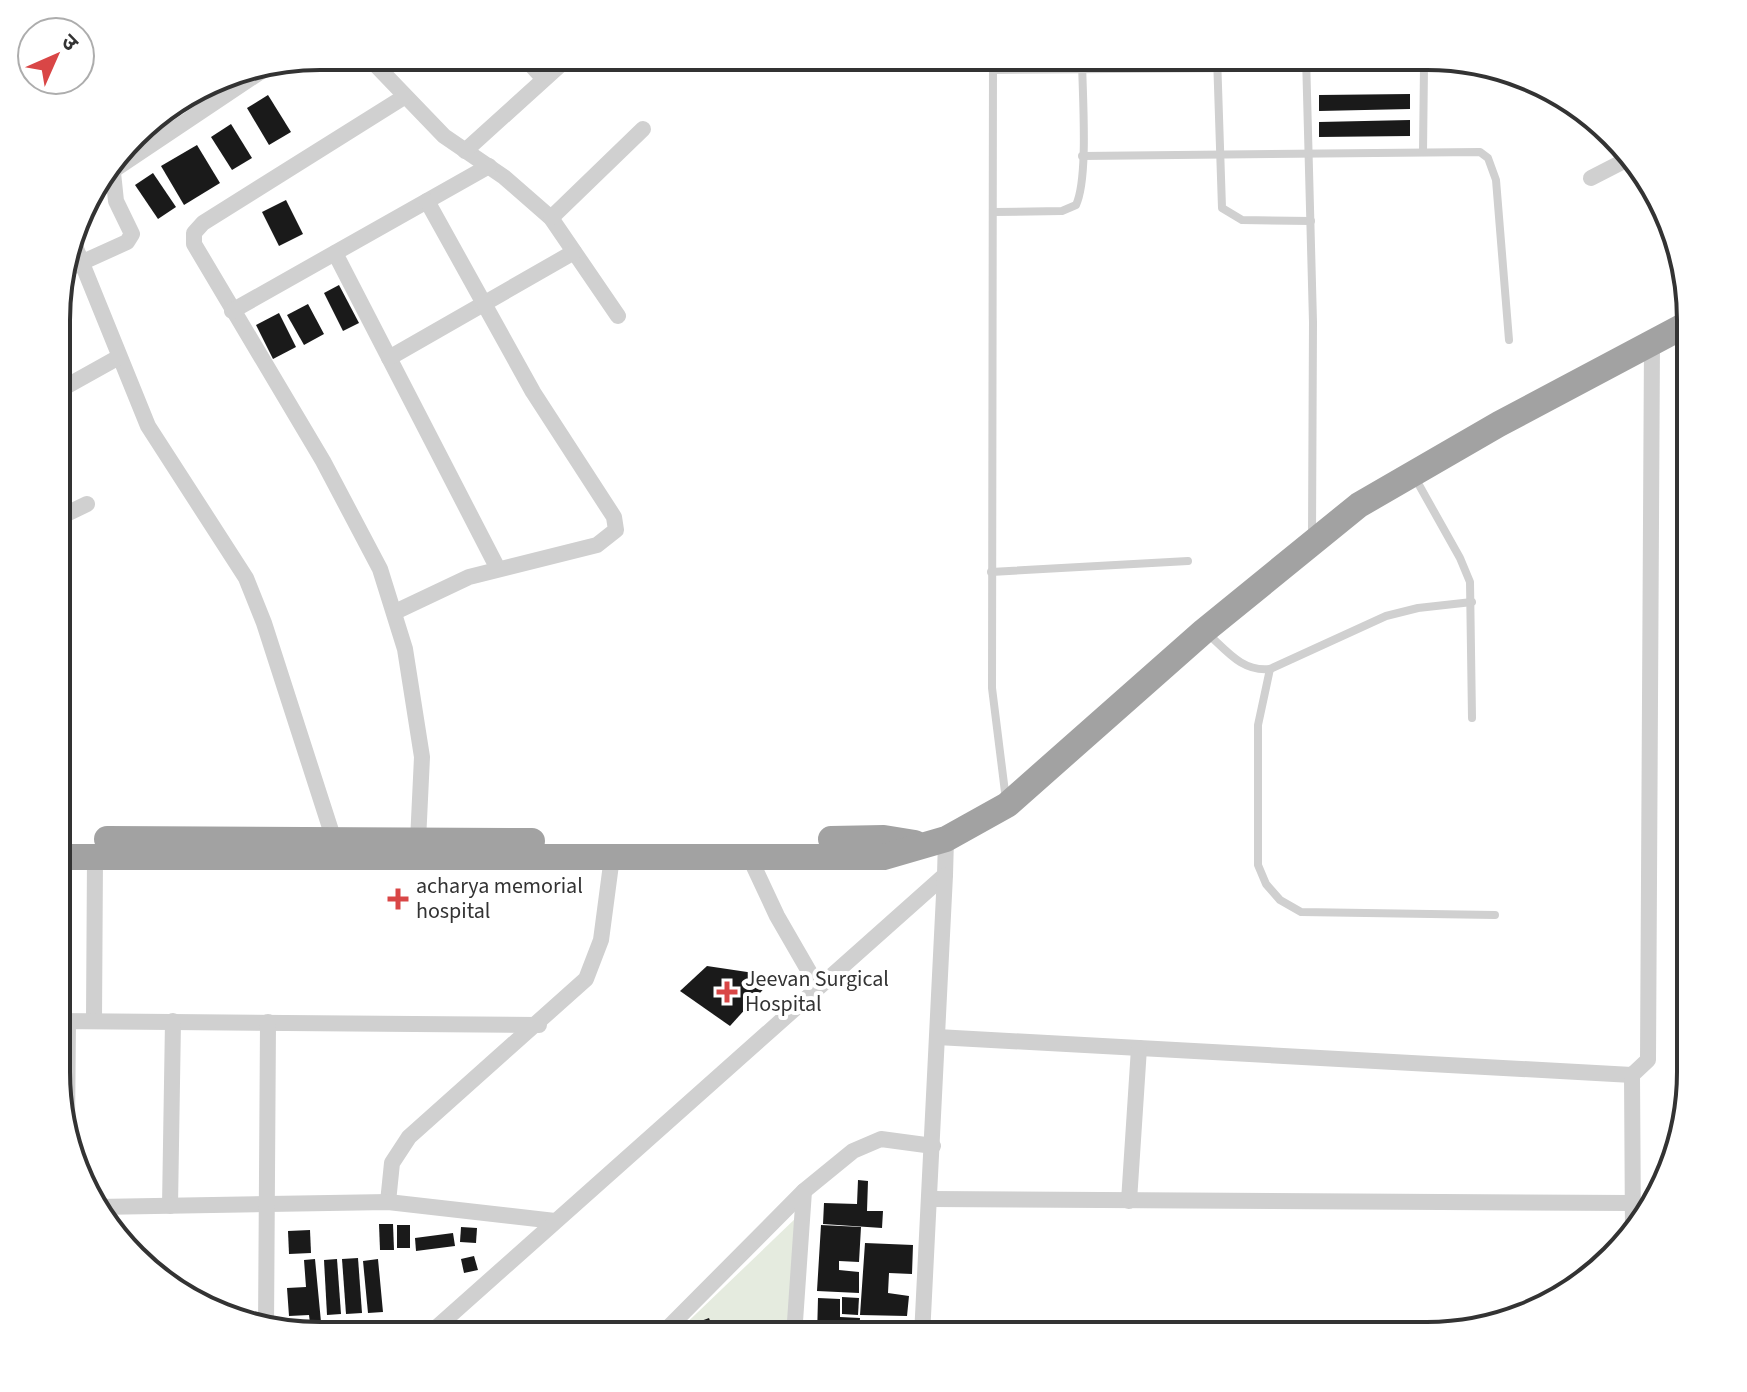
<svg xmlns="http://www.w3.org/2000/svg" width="1747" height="1392" font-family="'Source Sans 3','Noto Sans Devanagari',sans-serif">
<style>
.green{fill:#e5ebdf}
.building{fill:#1a1a1a}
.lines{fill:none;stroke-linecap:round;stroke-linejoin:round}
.service{stroke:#d0d0d0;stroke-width:8}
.minor{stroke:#d0d0d0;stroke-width:16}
.trunk{stroke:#a2a2a2;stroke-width:26}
.poi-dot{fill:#d94646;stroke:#fff;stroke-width:3}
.labels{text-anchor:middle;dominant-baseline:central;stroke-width:8;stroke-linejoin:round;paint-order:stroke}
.poi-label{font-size:22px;fill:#333;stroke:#fff;text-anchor:start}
.rim{fill:none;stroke:#333;stroke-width:4}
</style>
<rect width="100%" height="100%" fill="#fff"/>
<path class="green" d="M 798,1216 L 787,1336 L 673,1336 Z"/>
<g class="building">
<path d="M 1410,94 L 1410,109 L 1319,111 L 1319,95 Z"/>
<path d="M 268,95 L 291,132 L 269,145 L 247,108 Z"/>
<path d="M 1410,120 L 1410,136 L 1319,137 L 1319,122 Z"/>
<path d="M 231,124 L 252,158 L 232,170 L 211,137 Z"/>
<path d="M 197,145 L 220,183 L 184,205 L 161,166 Z"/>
<path d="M 153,173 L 176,207 L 158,219 L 135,185 Z"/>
<path d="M 286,200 L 303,234 L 279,246 L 262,212 Z"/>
<path d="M 339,285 L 359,323 L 343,331 L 324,293 Z"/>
<path d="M 308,304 L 324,334 L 304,345 L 287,315 Z"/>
<path d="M 279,313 L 296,347 L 273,359 L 256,325 Z"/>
<path d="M 707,966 L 767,975 L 768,984 L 730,1026 L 680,991 Z"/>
<path d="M 858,1180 L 868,1181 L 867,1211 L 883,1211 L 882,1228 L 823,1224 L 824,1203 L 857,1204 Z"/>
<path d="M 379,1224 L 393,1224 L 394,1250 L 380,1250 Z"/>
<rect x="397" y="1225" width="13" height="23"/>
<path d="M 821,1225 L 861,1227 L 859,1262 L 839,1261 L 839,1270 L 859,1272 L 859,1293 L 817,1291 Z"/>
<path d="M 461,1227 L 477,1228 L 476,1243 L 460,1242 Z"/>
<path d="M 310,1230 L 311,1253 L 289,1254 L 288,1231 Z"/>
<path d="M 453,1233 L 455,1246 L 416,1251 L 415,1238 Z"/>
<path d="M 865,1243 L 913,1245 L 912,1274 L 889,1273 L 888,1293 L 909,1296 L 907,1316 L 860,1315 Z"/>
<path d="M 474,1256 L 478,1270 L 464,1273 L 461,1259 Z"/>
<path d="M 358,1258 L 362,1313 L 346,1314 L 342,1259 Z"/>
<path d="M 315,1259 L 321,1322 L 310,1323 L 309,1315 L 289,1316 L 287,1288 L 306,1287 L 304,1260 Z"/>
<path d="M 337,1259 L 341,1314 L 327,1315 L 324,1260 Z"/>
<path d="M 378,1259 L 383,1312 L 368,1313 L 363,1261 Z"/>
<path d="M 842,1297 L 859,1298 L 858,1315 L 842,1314 Z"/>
<path d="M 818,1298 L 840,1299 L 840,1317 L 860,1318 L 859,1336 L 817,1336 Z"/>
<path d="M 709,1318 L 716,1336 L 694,1336 L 690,1325 Z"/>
<rect x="864" y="1320" width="46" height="16"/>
</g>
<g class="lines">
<g class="service">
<path d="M 993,56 L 992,688 L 1006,800"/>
<path d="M 1217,56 L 1222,208 L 1242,220 L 1311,221"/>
<path d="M 1306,56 L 1313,322 L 1312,536"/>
<path d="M 993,70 L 1485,66"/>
<path d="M 1423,152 L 1424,66"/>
<path d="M 1082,156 L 1480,152 L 1488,158 L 1496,180 L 1509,340"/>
<path d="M 994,212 L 1062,211 L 1076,205 C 1089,177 1082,91 1082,56"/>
<path d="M 1414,476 L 1460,558 L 1470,582 L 1472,718"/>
<path d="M 991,572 L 1188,561"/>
<path d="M 1207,633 C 1227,651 1242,672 1270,669 L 1386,616 L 1418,608 L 1472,602"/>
<path d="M 1270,669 L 1258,725 L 1258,865 L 1266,884 L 1280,900 L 1301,912 L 1495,915"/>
</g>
<g class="minor">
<path d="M 367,56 L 444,136 L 504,177 L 551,218 L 618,316"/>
<path d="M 523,56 L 544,79"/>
<path d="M 404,97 L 203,223 L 194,233 L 194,244 L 323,461 L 380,569 L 405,649 L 422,757 L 418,841"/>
<path d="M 465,151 L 570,56"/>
<path d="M 115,169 L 272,64"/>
<path d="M 1591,178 L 1628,159"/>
<path d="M 551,218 L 643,129"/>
<path d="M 73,241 L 148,426 L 246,578 L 264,623 L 334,840"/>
<path d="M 335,253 L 497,567"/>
<path d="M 63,271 L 127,242 L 132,234 L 116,201 L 112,163"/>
<path d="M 232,311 L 489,166"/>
<path d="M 389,358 L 574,252"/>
<path d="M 58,391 L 119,357"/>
<path d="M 58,518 L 87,504"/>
<path d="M 395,612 L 469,577 L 597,545 L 616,530 L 614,517 L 533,392 L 427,201"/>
<path d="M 749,856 L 777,916 L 818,987"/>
<path d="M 94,1020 L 95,857"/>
<path d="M 57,1021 L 539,1025"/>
<path d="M 937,1037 L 1632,1075 L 1648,1060 L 1652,342"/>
<path d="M 1632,1075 L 1633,1234"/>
<path d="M 67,1128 L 68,1021"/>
<path d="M 931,1199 L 1632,1203"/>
<path d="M 1129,1201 L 1139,1048"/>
<path d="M 388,1202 L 392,1163 L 409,1137 L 586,979 L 601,940 L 612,857"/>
<path d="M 170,1206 L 173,1021"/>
<path d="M 97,1207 L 388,1202 L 555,1221"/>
<path d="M 266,1327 L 268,1022"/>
<path d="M 427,1336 L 945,875 L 946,839"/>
<path d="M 660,1336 L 804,1191 L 853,1151 L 881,1139 L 933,1146"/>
<path d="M 794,1336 L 804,1191"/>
<path d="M 922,1336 L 945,875"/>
</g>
<g class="trunk">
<path d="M 107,839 L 532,841"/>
<path d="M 831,839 L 884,838 L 915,843"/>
<path d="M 57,857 L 884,857 L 946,839 L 1007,805 L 1204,631 L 1359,505 L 1499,424 L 1691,322"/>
</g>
</g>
<g class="poi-dot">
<path d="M394 887h8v8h8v8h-8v8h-8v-8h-8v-8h8z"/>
<path d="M723 980h8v8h8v8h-8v8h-8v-8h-8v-8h8z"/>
</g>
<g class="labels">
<g class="poi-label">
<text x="416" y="886">acharya memorial<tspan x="416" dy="25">hospital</tspan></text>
<text x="745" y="979">Jeevan Surgical<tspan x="745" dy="25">Hospital</tspan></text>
</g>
</g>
<path d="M0 0H1747V1392H0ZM320 70H1427A250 250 0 0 1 1677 320V1072A250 250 0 0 1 1427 1322H320A250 250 0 0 1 70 1072V320A250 250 0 0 1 320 70Z" fill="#fff" fill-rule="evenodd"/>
<path class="rim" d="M320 70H1427A250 250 0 0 1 1677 320V1072A250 250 0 0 1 1427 1322H320A250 250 0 0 1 70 1072V320A250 250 0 0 1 320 70Z"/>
<g transform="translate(56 56) rotate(45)"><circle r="38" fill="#ffffff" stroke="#adadad" stroke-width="2"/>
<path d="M0-6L14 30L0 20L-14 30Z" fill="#d94646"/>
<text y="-12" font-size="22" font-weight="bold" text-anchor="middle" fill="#333333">उ</text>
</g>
</svg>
